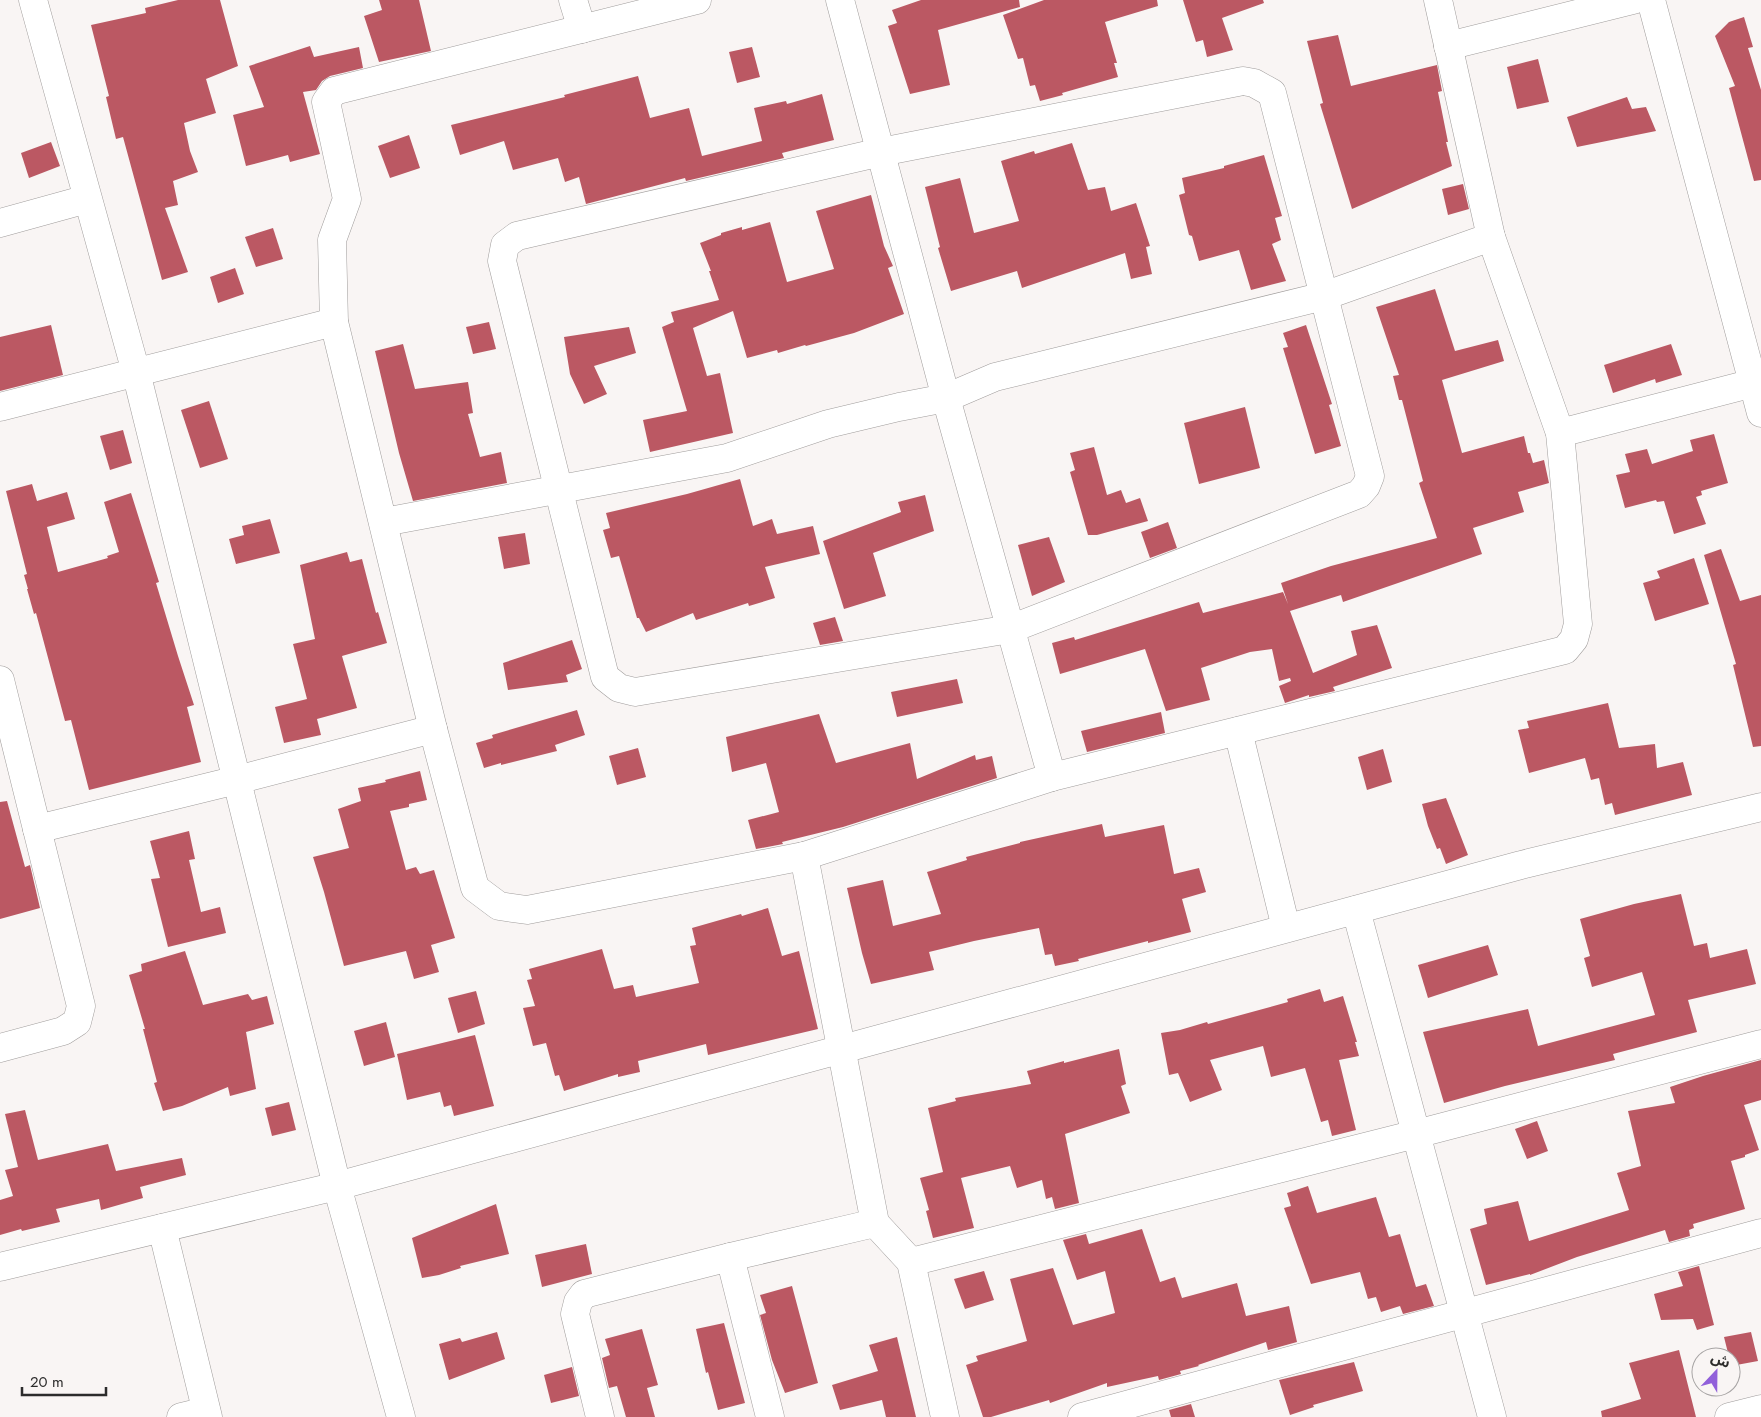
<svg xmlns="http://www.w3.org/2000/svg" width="1761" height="1417" font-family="Jost,'Noto Sans Arabic',sans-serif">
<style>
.building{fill:#bb5863}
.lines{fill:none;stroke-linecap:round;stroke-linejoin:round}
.minor-casing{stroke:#a09d9c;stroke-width:29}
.minor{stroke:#fff;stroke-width:28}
</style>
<rect width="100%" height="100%" fill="#f9f5f4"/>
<g class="building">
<path d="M 178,0 L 220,0 L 238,66 L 206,79 L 216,113 L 184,123 L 190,151 L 198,172 L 173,181 L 178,205 L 165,208 L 188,272 L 162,280 L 123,137 L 116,139 L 106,97 L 109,96 L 91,25 L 146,13 L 145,8 Z"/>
<path d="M 379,0 L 419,0 L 431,51 L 379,62 L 364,16 L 382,10 Z"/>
<path d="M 921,0 L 1019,0 L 1020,7 L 938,30 L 950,85 L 910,94 L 888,26 L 897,23 L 892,10 Z"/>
<path d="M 1044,0 L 1157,0 L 1158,6 L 1105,22 L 1117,63 L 1114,63 L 1118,77 L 1062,93 L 1063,95 L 1040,101 L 1035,85 L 1030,86 L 1023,58 L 1018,59 L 1003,15 Z"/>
<path d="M 1183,0 L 1263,0 L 1264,3 L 1222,18 L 1233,50 L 1207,57 L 1203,40 L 1196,42 Z"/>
<path d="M 1744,17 L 1753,47 L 1748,48 L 1761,90 L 1761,180 L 1754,181 L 1729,88 L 1735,86 L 1715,36 L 1729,22 Z"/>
<path d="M 1338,35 L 1351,86 L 1437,65 L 1442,91 L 1438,92 L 1448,142 L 1446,142 L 1452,166 L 1352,209 L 1320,104 L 1323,103 L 1307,41 Z"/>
<path d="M 310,46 L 314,57 L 359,47 L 363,68 L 330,76 L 322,81 L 316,90 L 303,92 L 320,154 L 290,162 L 288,155 L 246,166 L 233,115 L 264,107 L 249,66 Z"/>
<path d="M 752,47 L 760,77 L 737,83 L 729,52 Z"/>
<path d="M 1538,59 L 1549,102 L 1517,109 L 1507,67 Z"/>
<path d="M 638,76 L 650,118 L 689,108 L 702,156 L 762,141 L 754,108 L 786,101 L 787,104 L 822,94 L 834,140 L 782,153 L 784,158 L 686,181 L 685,178 L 586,204 L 579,177 L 565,182 L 558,158 L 513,170 L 504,141 L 460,155 L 451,125 L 565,97 L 564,95 Z"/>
<path d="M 1627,97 L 1632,109 L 1646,107 L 1656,131 L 1577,147 L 1567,117 Z"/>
<path d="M 409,135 L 420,168 L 390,178 L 378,146 Z"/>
<path d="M 51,142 L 60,166 L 29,178 L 21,153 Z"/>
<path d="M 1072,143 L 1088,190 L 1105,187 L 1111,211 L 1136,203 L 1150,246 L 1146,247 L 1152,274 L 1131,279 L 1125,253 L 1022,288 L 1017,271 L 951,291 L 938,248 L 940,247 L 925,187 L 960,178 L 974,233 L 1019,221 L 1001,161 L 1034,151 L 1035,154 Z"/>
<path d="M 1264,155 L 1282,216 L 1275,218 L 1281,240 L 1272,244 L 1286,281 L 1251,290 L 1239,250 L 1199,261 L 1192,236 L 1189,235 L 1179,195 L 1185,193 L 1182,178 L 1224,168 L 1224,166 Z"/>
<path d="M 1463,184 L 1469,209 L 1448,215 L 1442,189 Z"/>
<path d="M 871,195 L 884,246 L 893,266 L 888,268 L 904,314 L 854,333 L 806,346 L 805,345 L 778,353 L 777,350 L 747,358 L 733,311 L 693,328 L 707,376 L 720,373 L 733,433 L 650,452 L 643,420 L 687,411 L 662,327 L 674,322 L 671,312 L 719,300 L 709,271 L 711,271 L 700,243 L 721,235 L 721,233 L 742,227 L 742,230 L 770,222 L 787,282 L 834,269 L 816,211 Z"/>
<path d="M 273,228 L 283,259 L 256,267 L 245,237 Z"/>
<path d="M 235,268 L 244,294 L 218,303 L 210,277 Z"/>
<path d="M 1435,289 L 1455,351 L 1498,340 L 1504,361 L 1442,380 L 1462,453 L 1524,436 L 1528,453 L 1530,453 L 1533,463 L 1544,460 L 1549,483 L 1518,492 L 1524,512 L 1473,528 L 1482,554 L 1343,602 L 1341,595 L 1290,611 L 1313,673 L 1357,655 L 1351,631 L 1377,625 L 1392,668 L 1333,687 L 1335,691 L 1309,697 L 1309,695 L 1285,703 L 1279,686 L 1291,681 L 1290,678 L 1279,681 L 1272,649 L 1250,652 L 1201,668 L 1210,700 L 1166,711 L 1145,649 L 1060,674 L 1052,643 L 1074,637 L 1075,640 L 1199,602 L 1203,613 L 1283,592 L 1288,604 L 1281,583 L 1331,566 L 1437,538 L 1419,483 L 1423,481 L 1402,400 L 1399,400 L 1393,376 L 1399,375 L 1376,307 Z"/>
<path d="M 489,322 L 496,349 L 473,354 L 466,327 Z"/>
<path d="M 51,325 L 63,375 L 0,391 L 0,337 Z"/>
<path d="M 1306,325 L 1332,404 L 1329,405 L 1341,446 L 1315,454 L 1283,348 L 1288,347 L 1283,333 Z"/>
<path d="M 629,327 L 636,353 L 594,366 L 607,394 L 584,404 L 570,374 L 564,337 Z"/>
<path d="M 403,344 L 415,389 L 468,382 L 473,413 L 468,414 L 480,457 L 501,452 L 507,483 L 413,501 L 399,453 L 375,351 Z"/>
<path d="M 1671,344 L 1682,375 L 1656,383 L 1655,379 L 1613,393 L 1604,365 Z"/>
<path d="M 209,401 L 228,459 L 200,468 L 181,410 Z"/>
<path d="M 1245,407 L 1260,468 L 1199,484 L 1184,423 Z"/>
<path d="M 123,430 L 132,463 L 110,470 L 100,436 Z"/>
<path d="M 1714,434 L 1728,483 L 1701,491 L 1702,495 L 1696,497 L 1706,524 L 1674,534 L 1664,501 L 1657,502 L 1656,500 L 1625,508 L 1616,475 L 1630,472 L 1625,454 L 1647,449 L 1652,464 L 1693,451 L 1690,440 Z"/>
<path d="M 1094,447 L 1107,495 L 1121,490 L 1126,503 L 1140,498 L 1148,521 L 1097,535 L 1088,535 L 1070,472 L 1075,470 L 1070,453 Z"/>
<path d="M 740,479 L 753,526 L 772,519 L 777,534 L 813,526 L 820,554 L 765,567 L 775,598 L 749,606 L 748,603 L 696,620 L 693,613 L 646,632 L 639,618 L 637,618 L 619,556 L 611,558 L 603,530 L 610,528 L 606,513 L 687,494 Z"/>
<path d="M 32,484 L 37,501 L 67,492 L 75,519 L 47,527 L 58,572 L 108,558 L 107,556 L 119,552 L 104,502 L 131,493 L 159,582 L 156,583 L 178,656 L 194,705 L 187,707 L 201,762 L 89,790 L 71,720 L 65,721 L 36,613 L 34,614 L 27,589 L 28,589 L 24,575 L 27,574 L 6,491 Z"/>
<path d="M 925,495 L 934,531 L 873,553 L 886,596 L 844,609 L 823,541 L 901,512 L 898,502 Z"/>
<path d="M 270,519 L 280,553 L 236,564 L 229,539 L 244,535 L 242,526 Z"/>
<path d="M 1168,522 L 1177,548 L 1150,558 L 1141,532 Z"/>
<path d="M 525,533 L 530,564 L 504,569 L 498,537 Z"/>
<path d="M 1049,537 L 1065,582 L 1032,596 L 1018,545 Z"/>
<path d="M 1721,549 L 1740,601 L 1761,595 L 1761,746 L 1753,747 L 1733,665 L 1736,664 L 1704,555 Z"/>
<path d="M 347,552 L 350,562 L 362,559 L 376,613 L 378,612 L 387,643 L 342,656 L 357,708 L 317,719 L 321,735 L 284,743 L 275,707 L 307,699 L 293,644 L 315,639 L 300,565 Z"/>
<path d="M 1694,558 L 1709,604 L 1655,621 L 1643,583 L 1660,578 L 1657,571 Z"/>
<path d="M 835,617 L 843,641 L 820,645 L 813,623 Z"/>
<path d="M 572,640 L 582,669 L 566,675 L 568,682 L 508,690 L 503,663 Z"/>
<path d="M 957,679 L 963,703 L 897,717 L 891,692 Z"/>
<path d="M 1608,703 L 1619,748 L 1655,744 L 1657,768 L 1683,762 L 1692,795 L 1615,815 L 1612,803 L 1605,805 L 1599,778 L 1591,780 L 1585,758 L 1529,773 L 1518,730 L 1529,728 L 1527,721 Z"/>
<path d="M 577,710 L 585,735 L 555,745 L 557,751 L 501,765 L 501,763 L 484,768 L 476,743 L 493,738 L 492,735 Z"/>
<path d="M 1161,712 L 1165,733 L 1087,752 L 1081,731 Z"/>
<path d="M 819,714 L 836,763 L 910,743 L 917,779 L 975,755 L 976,760 L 992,756 L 997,778 L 843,827 L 782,842 L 783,844 L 756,849 L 748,820 L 779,812 L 766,763 L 732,772 L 726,737 Z"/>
<path d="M 638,748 L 646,777 L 617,785 L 609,756 Z"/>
<path d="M 1383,749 L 1392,782 L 1367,790 L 1358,757 Z"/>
<path d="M 420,771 L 427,800 L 409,804 L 409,807 L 390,811 L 406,870 L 416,867 L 420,874 L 434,870 L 455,938 L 431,945 L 439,972 L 414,979 L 406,951 L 344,966 L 324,892 L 313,857 L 349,848 L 338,809 L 361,801 L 358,788 L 386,782 L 385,780 Z"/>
<path d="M 1446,798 L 1468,855 L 1446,864 L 1440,848 L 1437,849 L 1428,826 L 1422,804 Z"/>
<path d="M 7,801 L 25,867 L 30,865 L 40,908 L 0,919 L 0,802 Z"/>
<path d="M 1102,824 L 1105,837 L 1164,825 L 1174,874 L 1199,868 L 1206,892 L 1182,899 L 1191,932 L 1148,943 L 1148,941 L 1078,959 L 1079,961 L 1055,966 L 1052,954 L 1045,955 L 1039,928 L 974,941 L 929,952 L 934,970 L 871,984 L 862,953 L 847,888 L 883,880 L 893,926 L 941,914 L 927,872 L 967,860 L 966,857 L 1020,843 L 1020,842 Z"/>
<path d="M 189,831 L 195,859 L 189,860 L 201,912 L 220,907 L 226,933 L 168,947 L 151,879 L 160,878 L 150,841 Z"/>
<path d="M 1681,894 L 1694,946 L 1707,943 L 1710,958 L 1747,949 L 1756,984 L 1688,1000 L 1697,1032 L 1613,1054 L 1615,1060 L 1505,1086 L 1444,1103 L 1423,1032 L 1528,1009 L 1538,1046 L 1655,1015 L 1642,972 L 1592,987 L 1584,958 L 1590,956 L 1580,919 L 1634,904 Z"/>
<path d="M 768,908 L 782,956 L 799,951 L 818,1029 L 708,1055 L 706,1044 L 638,1061 L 640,1072 L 618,1077 L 618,1074 L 564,1091 L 559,1075 L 555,1076 L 546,1043 L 533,1046 L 523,1008 L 535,1006 L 527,980 L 532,979 L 529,969 L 602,949 L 614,989 L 633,985 L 636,997 L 699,983 L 690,946 L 696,945 L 692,928 L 741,914 L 742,916 Z"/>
<path d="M 1488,945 L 1498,975 L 1428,998 L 1418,965 Z"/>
<path d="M 185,951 L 203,1005 L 248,994 L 252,1000 L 267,996 L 274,1024 L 246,1032 L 256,1089 L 230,1096 L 228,1087 L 182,1106 L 163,1111 L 154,1083 L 157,1082 L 143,1029 L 145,1029 L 129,975 L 142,971 L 141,964 Z"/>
<path d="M 1320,989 L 1324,1002 L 1343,996 L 1357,1042 L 1355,1042 L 1359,1056 L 1339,1060 L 1356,1130 L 1332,1136 L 1328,1120 L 1321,1122 L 1305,1068 L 1271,1077 L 1263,1046 L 1210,1060 L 1222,1090 L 1190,1102 L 1178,1073 L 1169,1075 L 1161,1033 L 1180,1030 L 1207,1022 L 1208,1024 L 1288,1002 L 1287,999 Z"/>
<path d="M 476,991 L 485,1024 L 458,1033 L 448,998 Z"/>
<path d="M 386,1022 L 395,1057 L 364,1066 L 354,1031 Z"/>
<path d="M 475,1035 L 494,1106 L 454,1116 L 451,1105 L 444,1107 L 440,1092 L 407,1100 L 397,1054 Z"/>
<path d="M 1119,1049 L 1126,1084 L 1121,1086 L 1130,1113 L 1065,1134 L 1079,1203 L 1055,1209 L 1052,1197 L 1046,1199 L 1042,1180 L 1017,1188 L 1010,1166 L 961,1178 L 974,1228 L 933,1238 L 926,1211 L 929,1210 L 920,1178 L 943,1172 L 928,1108 L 956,1101 L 955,1098 L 1031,1084 L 1027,1071 L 1064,1061 L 1064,1063 Z"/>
<path d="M 1761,1060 L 1761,1100 L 1744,1105 L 1759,1150 L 1745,1155 L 1745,1157 L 1731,1161 L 1745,1209 L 1693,1224 L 1694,1228 L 1689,1230 L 1690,1236 L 1669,1242 L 1665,1230 L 1577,1257 L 1530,1275 L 1530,1274 L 1486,1285 L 1470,1229 L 1487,1224 L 1484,1209 L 1518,1201 L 1529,1241 L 1629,1210 L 1617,1173 L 1641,1166 L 1628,1111 L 1675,1103 L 1670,1087 L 1703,1076 Z"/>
<path d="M 289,1102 L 296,1130 L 272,1136 L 265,1108 Z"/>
<path d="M 25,1110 L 38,1160 L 108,1144 L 116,1171 L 182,1158 L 186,1175 L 140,1187 L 143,1198 L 101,1210 L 99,1199 L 56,1209 L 60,1222 L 22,1231 L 21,1229 L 0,1235 L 0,1200 L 13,1196 L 5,1170 L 18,1167 L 5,1114 Z"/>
<path d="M 1537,1121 L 1548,1151 L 1527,1159 L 1515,1129 Z"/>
<path d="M 1308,1186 L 1317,1213 L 1376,1197 L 1389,1237 L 1400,1234 L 1416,1287 L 1426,1284 L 1434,1306 L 1403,1314 L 1400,1306 L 1381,1312 L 1376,1297 L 1368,1299 L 1360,1272 L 1311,1284 L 1284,1208 L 1291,1206 L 1287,1193 Z"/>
<path d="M 496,1204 L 509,1254 L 460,1266 L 461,1268 L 439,1275 L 422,1278 L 412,1238 Z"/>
<path d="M 1142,1229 L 1160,1282 L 1175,1277 L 1182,1298 L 1237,1283 L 1246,1316 L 1289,1306 L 1297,1342 L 1268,1350 L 1266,1342 L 1198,1365 L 1199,1366 L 1180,1371 L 1181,1374 L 1159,1380 L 1158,1376 L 1107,1387 L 1107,1383 L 1050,1403 L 1049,1400 L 991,1417 L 983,1417 L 966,1365 L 978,1361 L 976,1356 L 1027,1341 L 1010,1279 L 1053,1268 L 1073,1325 L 1115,1313 L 1105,1271 L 1077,1280 L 1063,1240 L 1086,1234 L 1089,1244 Z"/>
<path d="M 586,1244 L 592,1274 L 542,1287 L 535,1255 Z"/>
<path d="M 1699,1266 L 1714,1325 L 1697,1330 L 1693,1319 L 1661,1320 L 1654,1294 L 1683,1286 L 1678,1272 Z"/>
<path d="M 984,1271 L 994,1300 L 965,1309 L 954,1279 Z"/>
<path d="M 792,1286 L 818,1383 L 785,1393 L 772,1360 L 760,1315 L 766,1313 L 760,1295 Z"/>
<path d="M 724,1323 L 745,1403 L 718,1410 L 708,1372 L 706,1373 L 696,1329 Z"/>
<path d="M 642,1329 L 658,1385 L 647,1388 L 655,1417 L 626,1417 L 617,1386 L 609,1388 L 602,1358 L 610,1355 L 605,1339 Z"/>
<path d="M 497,1332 L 505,1359 L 449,1380 L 439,1344 L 460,1338 L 462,1342 Z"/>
<path d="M 1751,1332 L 1758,1361 L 1731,1366 L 1731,1357 L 1729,1357 L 1724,1337 Z"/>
<path d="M 897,1337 L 916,1417 L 886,1417 L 882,1400 L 840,1410 L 832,1385 L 878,1371 L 869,1345 Z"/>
<path d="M 1679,1350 L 1696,1417 L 1602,1417 L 1601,1411 L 1641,1399 L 1629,1363 Z"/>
<path d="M 1354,1362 L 1363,1391 L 1313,1405 L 1314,1407 L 1290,1415 L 1279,1380 Z"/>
<path d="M 572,1367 L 579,1396 L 551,1403 L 544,1375 Z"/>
<path d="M 1191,1404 L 1195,1417 L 1171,1417 L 1169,1410 Z"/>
</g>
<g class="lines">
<defs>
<g id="minor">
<path d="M 33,0 L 136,372 L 337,1186 L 401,1417"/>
<path d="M 573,0 L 582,29"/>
<path d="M 697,0 L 334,91 L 326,102 L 347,199 L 332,240 L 334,322 L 433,729 L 475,888 L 499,906 L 527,910 L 804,856 L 1052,777 L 1565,650 L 1574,639 L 1578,624 L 1560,433 L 1491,237 L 1438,0"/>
<path d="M 840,0 L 946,398 L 1052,777"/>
<path d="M 1651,0 L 1761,413"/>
<path d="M 1448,46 L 1633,0"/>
<path d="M 1243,81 L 1254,83 L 1272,93 L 1370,476 L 1366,486 L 1359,494 L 1010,629 L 635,692 L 619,688 L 605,677 L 502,261 L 505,245 L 517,236 L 881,152 Z"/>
<path d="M 0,223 L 87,199"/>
<path d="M 0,407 L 334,322"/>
<path d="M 1560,433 L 1761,381"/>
<path d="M 384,522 L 727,458 L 828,424 L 899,407 L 946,398 L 995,377 L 1324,296 L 1491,237"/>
<path d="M 0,680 L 81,1006 L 77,1022 L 63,1031 L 0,1048"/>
<path d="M 1238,731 L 1286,928"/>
<path d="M 37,829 L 237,780 L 433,729"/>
<path d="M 804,856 L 875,1223 L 911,1262 L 945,1417"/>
<path d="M 1356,910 L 1492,1417"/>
<path d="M 162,1228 L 208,1417"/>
<path d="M 730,1257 L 770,1417"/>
<path d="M 911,1262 L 1416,1134 L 1761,1044"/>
<path d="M 0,1267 L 337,1186 L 1521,865 L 1761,807"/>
<path d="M 181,1417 L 206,1411"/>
<path d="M 600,1417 L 575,1314 L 578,1302 L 584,1294 L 730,1257 L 875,1223"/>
<path d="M 1082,1417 L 1761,1233"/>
<path d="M 1729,1417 L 1761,1409"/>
</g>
</defs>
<use href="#minor" class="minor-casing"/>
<use href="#minor" class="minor"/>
</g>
<g transform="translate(1716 1372) rotate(22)"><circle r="24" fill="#f9f5f4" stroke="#a7a4a4"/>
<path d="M0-4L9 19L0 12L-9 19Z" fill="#9160da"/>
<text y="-8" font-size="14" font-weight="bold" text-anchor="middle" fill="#2c2b2b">ش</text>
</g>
<path d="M22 1387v8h84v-8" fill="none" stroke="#2c2b2b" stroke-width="2.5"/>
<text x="30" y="1387" font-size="15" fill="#2c2b2b" stroke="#f9f5f4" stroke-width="4" paint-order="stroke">20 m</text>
</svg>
